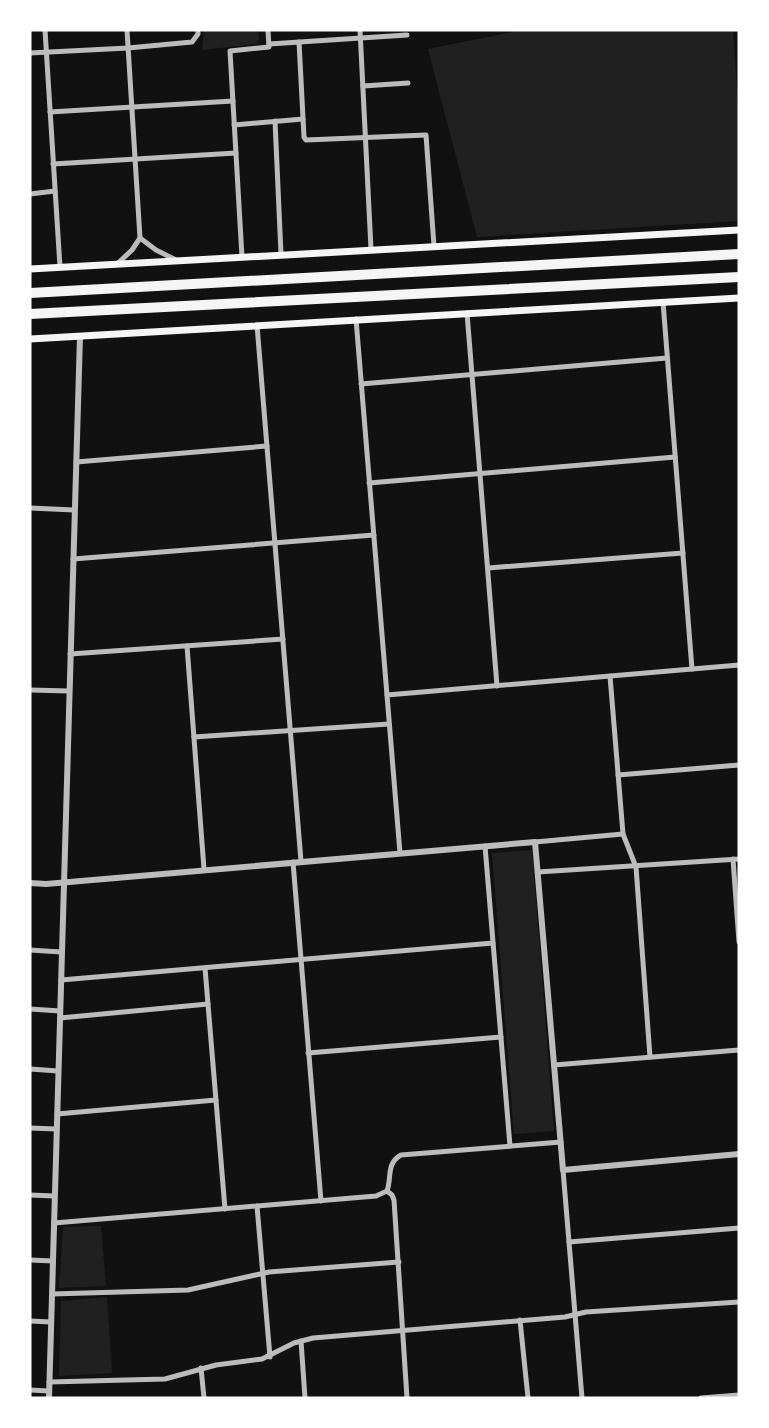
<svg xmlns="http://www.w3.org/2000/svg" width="769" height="1428" font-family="Raleway,sans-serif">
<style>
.green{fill:#202020}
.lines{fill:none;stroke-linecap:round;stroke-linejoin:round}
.minor{stroke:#bcbcbc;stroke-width:5}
.tertiary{stroke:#bcbcbc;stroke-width:6}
.secondary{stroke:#f5f5f5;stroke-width:7}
.motorway{stroke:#f5f5f5;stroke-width:10}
</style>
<rect width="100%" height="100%" fill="#111"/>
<g class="green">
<path d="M 204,30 L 258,30 L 259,40 L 255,44 L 202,50 Z"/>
<path d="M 523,30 L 733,30 L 739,123 L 739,221 L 477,237 L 428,49 Z"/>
<path d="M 532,850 L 554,1131 L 514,1134 L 492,853 Z"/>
<path d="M 101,1226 L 106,1286 L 59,1288 L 63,1227 Z"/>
<path d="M 107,1297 L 112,1373 L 59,1376 L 61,1301 Z"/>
</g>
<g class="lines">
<g class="minor">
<path d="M 45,30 L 60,267"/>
<path d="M 360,30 L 371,249"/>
<path d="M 299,42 L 304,137 L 306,140 L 426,135 L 434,246"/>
<path d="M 269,44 L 407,35"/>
<path d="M 30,53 L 128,48 L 192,42 L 198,34 L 198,30"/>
<path d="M 363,86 L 408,83"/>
<path d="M 50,112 L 233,101"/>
<path d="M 275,121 L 281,254"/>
<path d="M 234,125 L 303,119"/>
<path d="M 53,164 L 236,153"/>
<path d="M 30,194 L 55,191"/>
<path d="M 140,238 L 156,250 L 176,260"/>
<path d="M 242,257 L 230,51 L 269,47 L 268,30"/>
<path d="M 117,264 L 132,250 L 140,238 L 127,30"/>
<path d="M 663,302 L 692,669"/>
<path d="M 467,313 L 497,686"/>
<path d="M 356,319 L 400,853"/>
<path d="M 257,325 L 301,861"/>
<path d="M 361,384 L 667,358"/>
<path d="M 76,462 L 267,446"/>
<path d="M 369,483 L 675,457"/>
<path d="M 30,508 L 74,510"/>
<path d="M 73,559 L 374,535"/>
<path d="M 488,568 L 683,553"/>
<path d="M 187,646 L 204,869"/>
<path d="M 70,654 L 283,639"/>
<path d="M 610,676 L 623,834 L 636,867 L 650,1057"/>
<path d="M 30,690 L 69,691"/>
<path d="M 387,695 L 739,665"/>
<path d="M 194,737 L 389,724"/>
<path d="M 618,775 L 739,765"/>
<path d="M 535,842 L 623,834"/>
<path d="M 485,846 L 510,1146"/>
<path d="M 733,859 L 739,942"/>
<path d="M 293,862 L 321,1201"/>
<path d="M 538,872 L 739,859"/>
<path d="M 30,950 L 61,952"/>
<path d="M 205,968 L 225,1209"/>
<path d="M 61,980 L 493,943"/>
<path d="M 30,1009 L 60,1011"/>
<path d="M 60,1018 L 208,1004"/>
<path d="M 308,1053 L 501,1037"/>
<path d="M 554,1065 L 739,1050"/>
<path d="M 30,1069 L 58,1071"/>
<path d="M 57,1114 L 216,1100"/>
<path d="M 30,1128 L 56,1129"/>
<path d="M 563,1170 L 582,1398"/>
<path d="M 387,1191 L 392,1195 L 394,1200 L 407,1398"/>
<path d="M 30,1195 L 54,1196"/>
<path d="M 257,1206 L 270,1357"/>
<path d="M 54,1223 L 376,1196 L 387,1191 C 392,1177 386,1163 401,1155 L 561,1142"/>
<path d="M 569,1242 L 739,1228"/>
<path d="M 30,1260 L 53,1261"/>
<path d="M 52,1294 L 188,1290 L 269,1272 L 399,1262"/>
<path d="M 520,1320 L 528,1398"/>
<path d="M 30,1321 L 51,1322"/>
<path d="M 301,1341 L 305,1398"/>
<path d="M 201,1368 L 204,1398"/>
<path d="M 49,1382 L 165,1379 L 216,1365 L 262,1359 L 294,1343 L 313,1338 L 565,1317 L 586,1312 L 739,1302"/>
<path d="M 30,1390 L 49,1391"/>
<path d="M 701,1398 L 739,1395"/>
</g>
<g class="tertiary">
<path d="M 30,883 L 46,884 L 535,842 L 563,1170 L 739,1154"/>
<path d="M 49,1398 L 80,336"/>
</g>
<g class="secondary">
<path d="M 30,269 L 739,230"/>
<path d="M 30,339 L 739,298"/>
</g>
<g class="motorway">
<path d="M 30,293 L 739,254"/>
<path d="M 30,314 L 739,277"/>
</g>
</g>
<rect width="769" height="1428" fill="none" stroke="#ffffff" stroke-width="63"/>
</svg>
